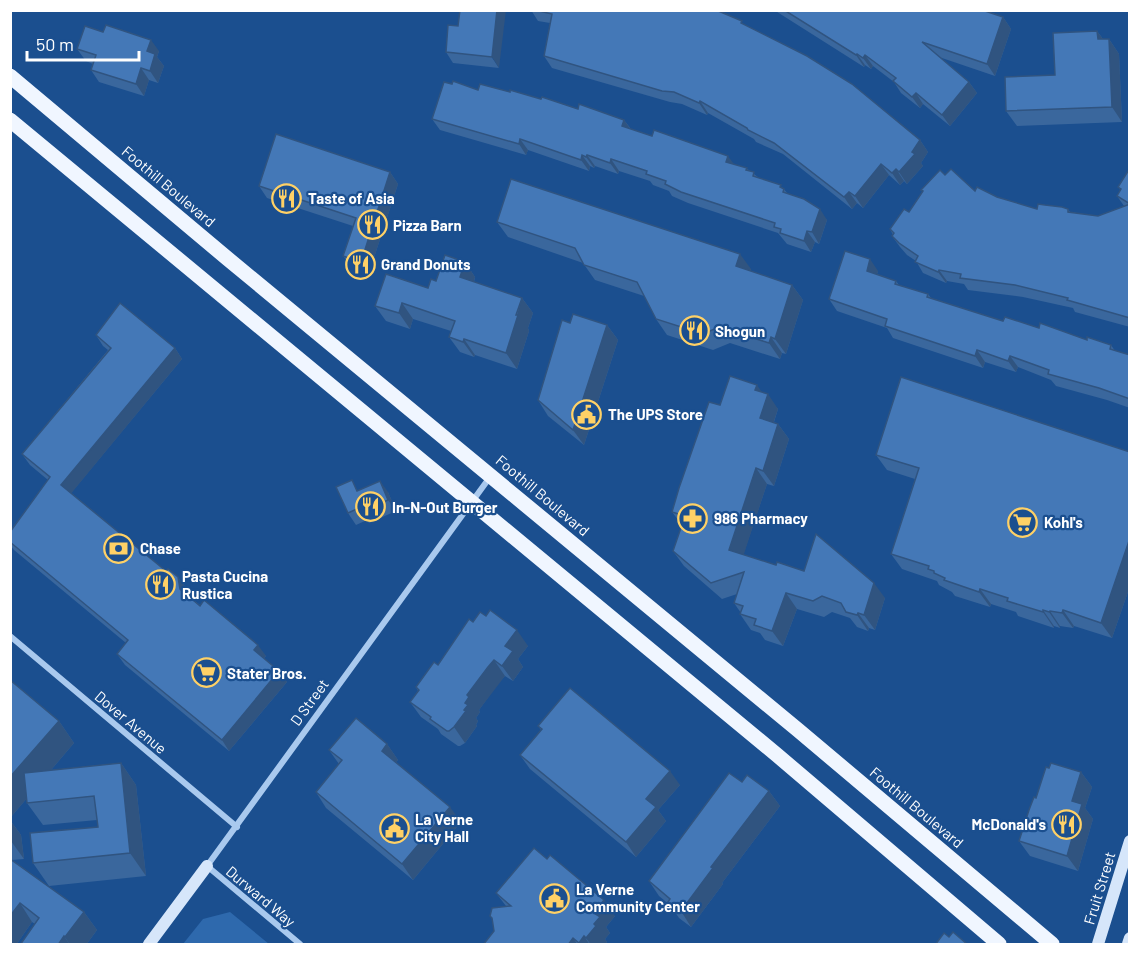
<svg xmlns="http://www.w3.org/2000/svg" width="1140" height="955" font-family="Barlow,sans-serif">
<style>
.green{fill:#2e69ad}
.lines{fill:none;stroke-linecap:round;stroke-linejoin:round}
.street{stroke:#a9c9ee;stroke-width:6}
.secondary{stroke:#d6e6fa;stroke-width:12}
.primary{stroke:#f0f6ff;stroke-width:15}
.wall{fill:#3a679d}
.shaded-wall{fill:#305480}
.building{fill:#4478b7;stroke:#305480;stroke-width:1.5}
.labels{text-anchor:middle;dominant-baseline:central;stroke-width:4.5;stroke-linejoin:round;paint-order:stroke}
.street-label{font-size:15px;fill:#fff;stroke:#1b4f8f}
.poi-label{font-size:15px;font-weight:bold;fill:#fff;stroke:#1b4f8f;text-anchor:start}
</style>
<rect width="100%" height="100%" fill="#1b4f8f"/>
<path class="green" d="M 230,912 L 269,944 L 183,944 L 203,919 Z"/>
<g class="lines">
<g class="street">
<path d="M 10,636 L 237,827"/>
<path d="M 300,944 L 207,866 L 490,477"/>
</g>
<g class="secondary">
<path d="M 149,944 L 207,866"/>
<path d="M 1098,944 L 1130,841"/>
<path d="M 1128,944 L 1130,938"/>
</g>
<g class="primary">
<path d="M 10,76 L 228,259 L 798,730 L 1052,944"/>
<path d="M 10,120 L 777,755 L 999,944"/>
</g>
</g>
<g class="wall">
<path d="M 460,10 L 499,68 L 453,63 L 446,52 L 458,26 Z"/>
<path d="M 531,10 L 716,10 L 745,25 L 920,140 L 928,152 L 921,163 L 923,166 L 907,184 L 904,181 L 900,185 L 889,175 L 863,208 L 857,203 L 852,209 L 783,154 L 756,142 L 754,139 L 708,113 L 707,115 L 682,104 L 670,102 L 552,68 L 544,56 L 550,23 L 538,21 Z"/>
<path d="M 774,10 L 984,10 L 1003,17 L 1011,29 L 995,76 L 939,57 L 969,82 L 977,93 L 950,126 L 923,104 L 920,108 L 901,93 L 894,82 L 873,66 L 871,69 L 865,65 L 864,67 Z"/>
<path d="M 1097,31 L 1103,39 L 1109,39 L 1119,54 L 1122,122 L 1017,126 L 1006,111 L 1055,75 Z"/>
<path d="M 77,49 L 159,51 L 157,57 L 164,66 L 158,83 L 149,80 L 144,96 L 99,82 L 91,70 L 93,64 L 86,61 Z"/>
<path d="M 452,84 L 478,90 L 510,92 L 624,120 L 631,129 L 734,164 L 749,170 L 759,178 L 783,188 L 788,194 L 827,220 L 819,244 L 815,242 L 811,252 L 787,244 L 778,233 L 688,203 L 672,196 L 669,191 L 653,185 L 650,181 L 619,171 L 618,174 L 595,166 L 594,168 L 590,166 L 589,171 L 528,150 L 526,155 L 440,130 L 432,119 Z"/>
<path d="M 1130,168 L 1130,327 L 1075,312 L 1073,308 L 1023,297 L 968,290 L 964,284 L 947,281 L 946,283 L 923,273 L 916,261 L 907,255 L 900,247 L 892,236 L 893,235 L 890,229 L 909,212 L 945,175 L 975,191 L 1037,209 L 1068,209 L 1070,212 L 1098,216 L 1124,206 L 1117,196 L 1121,191 L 1118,187 Z"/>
<path d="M 390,172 L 398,184 L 369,273 L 352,267 L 343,256 L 353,226 L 267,198 L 259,186 Z"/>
<path d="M 497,222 L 751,269 L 750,271 L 792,285 L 803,300 L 786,354 L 782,353 L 780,359 L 730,343 L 713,350 L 667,335 L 656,319 L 644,296 L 595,280 L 583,263 L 508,237 Z"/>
<path d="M 465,262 L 475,277 L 474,282 L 522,298 L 533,313 L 528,328 L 529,331 L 517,369 L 475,355 L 474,357 L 460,352 L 449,337 L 451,331 L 413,319 L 410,329 L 386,321 L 375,306 L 428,288 L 436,281 Z"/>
<path d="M 878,271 L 877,274 L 896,281 L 899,285 L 928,294 L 931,298 L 1003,321 L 1039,328 L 1087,340 L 1111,345 L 1115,351 L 1130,355 L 1130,408 L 1107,400 L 1056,386 L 1051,380 L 1018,367 L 1016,372 L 985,362 L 983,368 L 893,338 L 887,328 L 837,311 L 829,299 Z"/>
<path d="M 607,325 L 618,340 L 584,445 L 548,416 L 538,400 Z"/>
<path d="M 96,335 L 175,348 L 182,359 L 71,493 L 166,571 L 178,577 L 186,588 L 187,595 L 266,656 L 264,658 L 287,682 L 229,751 L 125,665 L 117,654 L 126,643 L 14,550 L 10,545 L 10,542 L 48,480 L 30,465 L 22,454 L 108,350 L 103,346 Z"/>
<path d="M 762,392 L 778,409 L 774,422 L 778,424 L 789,439 L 774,486 L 767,484 L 743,555 L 885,598 L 875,630 L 869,628 L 868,631 L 857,627 L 850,618 L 832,612 L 824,617 L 797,609 L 783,646 L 765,640 L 760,633 L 751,630 L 740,614 L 741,613 L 734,603 L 737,594 L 722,599 L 684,566 L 673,551 L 682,525 L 672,512 Z"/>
<path d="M 1130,452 L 1130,586 L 1112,638 L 1074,626 L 1073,628 L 1060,626 L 1060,628 L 1054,626 L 1054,628 L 1018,616 L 1016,612 L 991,604 L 990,607 L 955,596 L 952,592 L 939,585 L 937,581 L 902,569 L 891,554 L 915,479 L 887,470 L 876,455 Z"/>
<path d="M 359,490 L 388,492 L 396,511 L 369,523 L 367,520 L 356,525 L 348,513 Z"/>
<path d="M 473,622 L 528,646 L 518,659 L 523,667 L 513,681 L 505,676 L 499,682 L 479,710 L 480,712 L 476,718 L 478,721 L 476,725 L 477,726 L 465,743 L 460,746 L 458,746 L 441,734 L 438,729 L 421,717 L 410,702 L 418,691 L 416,687 L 438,665 Z"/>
<path d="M 10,680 L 59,721 L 74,743 L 51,770 L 121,763 L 136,785 L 146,876 L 49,886 L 33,863 L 98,827 L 97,820 L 43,825 L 27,803 L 27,798 L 11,817 L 10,816 Z"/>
<path d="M 538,726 L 680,785 L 658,810 L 666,821 L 636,857 L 530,769 L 520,755 L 541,730 Z"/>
<path d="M 387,744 L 398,760 L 396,762 L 461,822 L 413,880 L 326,808 L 316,792 L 339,764 L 329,750 Z"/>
<path d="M 1081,772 L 1092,787 L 1085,808 L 1093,819 L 1078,871 L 1030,856 L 1019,841 Z"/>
<path d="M 742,782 L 769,791 L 780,806 L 722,883 L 723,884 L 691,927 L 679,918 L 671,906 L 659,896 L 649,881 Z"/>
<path d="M 10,820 L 21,835 L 24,859 L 12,860 L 84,912 L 97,930 L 86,945 L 20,945 L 35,924 L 32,922 L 16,945 L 10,945 Z"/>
<path d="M 496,893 L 615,916 L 606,927 L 610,933 L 605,939 L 607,942 L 605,945 L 483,945 L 494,931 L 493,920 L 490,916 L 506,906 Z"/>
</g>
<g class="shaded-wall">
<path d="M 497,10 L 506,10 L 499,68 L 492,57 Z"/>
<path d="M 1003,17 L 1011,29 L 995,76 L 987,64 Z"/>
<path d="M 1097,31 L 1108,46 L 1098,39 Z"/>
<path d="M 1109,39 L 1119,54 L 1122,122 L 1112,107 Z"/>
<path d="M 151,40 L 159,51 L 157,57 L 164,66 L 158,83 L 150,71 L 147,51 Z"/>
<path d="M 857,54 L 865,65 L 864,67 L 856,55 Z"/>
<path d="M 865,55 L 873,66 L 871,69 L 863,58 Z"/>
<path d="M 141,68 L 149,80 L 144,96 L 136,84 Z"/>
<path d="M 969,82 L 977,93 L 950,126 L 942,115 Z"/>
<path d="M 916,93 L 923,104 L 920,108 L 912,97 Z"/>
<path d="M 700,101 L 708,113 L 707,115 L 699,103 Z"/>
<path d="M 624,120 L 632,131 L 622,126 Z"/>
<path d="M 520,139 L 528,150 L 526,155 L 519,144 Z"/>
<path d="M 920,140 L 928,152 L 921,163 L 923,166 L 907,184 L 899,172 Z"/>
<path d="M 582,155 L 590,166 L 589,171 L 581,160 Z"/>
<path d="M 587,155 L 595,166 L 594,168 L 586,157 Z"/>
<path d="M 728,156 L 736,167 L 726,162 Z"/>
<path d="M 611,159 L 619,171 L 618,174 L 610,163 Z"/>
<path d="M 881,164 L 889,175 L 863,208 L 855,196 Z"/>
<path d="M 896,169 L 904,181 L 900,185 L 892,173 Z"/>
<path d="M 390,172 L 398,184 L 369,273 L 361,262 Z"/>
<path d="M 849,192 L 857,203 L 852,209 L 844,197 Z"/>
<path d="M 820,209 L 827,220 L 819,244 L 812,232 Z"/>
<path d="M 807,231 L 815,242 L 811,252 L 804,241 Z"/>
<path d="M 740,254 L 751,269 L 747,282 L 736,266 Z"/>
<path d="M 870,259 L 878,271 L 875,282 L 867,271 Z"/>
<path d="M 465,262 L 475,277 L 471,292 L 460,277 Z"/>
<path d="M 939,270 L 947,281 L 946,283 L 938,272 Z"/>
<path d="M 792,285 L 803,300 L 786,354 L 775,339 Z"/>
<path d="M 522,298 L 533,313 L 528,328 L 529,331 L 517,369 L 506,353 Z"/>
<path d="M 402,303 L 413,319 L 410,329 L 399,313 Z"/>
<path d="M 607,325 L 618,340 L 584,445 L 573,430 Z"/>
<path d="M 771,337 L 782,353 L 780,359 L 769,343 Z"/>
<path d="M 464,339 L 475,355 L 474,357 L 463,342 Z"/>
<path d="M 175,348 L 182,359 L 69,496 L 61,485 Z"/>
<path d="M 977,350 L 985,362 L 983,368 L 975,356 Z"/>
<path d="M 1010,356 L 1018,367 L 1016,372 L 1008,361 Z"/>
<path d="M 757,385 L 766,398 L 768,394 L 778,409 L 770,433 L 760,418 L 755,390 Z"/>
<path d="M 778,424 L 789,439 L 774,486 L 763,471 Z"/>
<path d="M 756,468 L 767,484 L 740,566 L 729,550 Z"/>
<path d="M 380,481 L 388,492 L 396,511 L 388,500 Z"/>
<path d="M 1130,538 L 1130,586 L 1112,638 L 1101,623 Z"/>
<path d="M 178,577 L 186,588 L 187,600 L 180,589 Z"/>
<path d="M 874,583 L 885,598 L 875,630 L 864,615 Z"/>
<path d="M 980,589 L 991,604 L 990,607 L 979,592 Z"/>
<path d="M 786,593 L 797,609 L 783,646 L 772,631 Z"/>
<path d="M 1043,610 L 1054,626 L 1054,628 L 1043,612 Z"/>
<path d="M 1063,610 L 1074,626 L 1073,628 L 1062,613 Z"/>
<path d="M 1050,611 L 1060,626 L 1060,628 L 1049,612 Z"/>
<path d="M 858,613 L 869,628 L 868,631 L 857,615 Z"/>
<path d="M 517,630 L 528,646 L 518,659 L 523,667 L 513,681 L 502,666 L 505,646 Z"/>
<path d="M 258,645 L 266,656 L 261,661 L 254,650 Z"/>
<path d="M 494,660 L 505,676 L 479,710 L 480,712 L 476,718 L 478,721 L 476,725 L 477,726 L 465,743 L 454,727 L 464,710 L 465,703 L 467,695 Z"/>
<path d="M 279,671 L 287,682 L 229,751 L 222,740 Z"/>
<path d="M 59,721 L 74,743 L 11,817 L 10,815 L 10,777 Z"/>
<path d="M 387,744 L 398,760 L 393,766 L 382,751 Z"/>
<path d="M 121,763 L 136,785 L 146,876 L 130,853 Z"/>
<path d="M 670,771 L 680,785 L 658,810 L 666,821 L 636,857 L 626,842 L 646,799 Z"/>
<path d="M 1081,772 L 1092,787 L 1085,808 L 1093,819 L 1078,871 L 1067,856 L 1072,801 Z"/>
<path d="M 769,791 L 780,806 L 722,883 L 723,884 L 691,927 L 681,911 L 711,867 Z"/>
<path d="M 450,807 L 461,822 L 413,880 L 402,864 Z"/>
<path d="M 10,820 L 21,835 L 24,859 L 11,841 Z"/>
<path d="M 604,900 L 615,916 L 606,927 L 610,933 L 605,939 L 607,942 L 605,945 L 591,945 L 586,938 L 594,924 L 594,913 Z"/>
<path d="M 20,903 L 32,922 L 16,945 L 10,945 L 10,916 Z"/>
<path d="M 84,912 L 97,930 L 86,945 L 70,945 L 65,937 Z"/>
<path d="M 64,936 L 70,945 L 58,945 Z"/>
<path d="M 584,936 L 590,945 L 580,945 L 579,943 Z"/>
<path d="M 573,938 L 578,945 L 568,945 Z"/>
</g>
<g class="building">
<path d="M 460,10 L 497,10 L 492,57 L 446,52 L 448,25 L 458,26 Z"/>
<path d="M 535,10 L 716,10 L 742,21 L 741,23 L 807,56 L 852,84 L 920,140 L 912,152 L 915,154 L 899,172 L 896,169 L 892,173 L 881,164 L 855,196 L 849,192 L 844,197 L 774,143 L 748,130 L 747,128 L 700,101 L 699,103 L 674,92 L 662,91 L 544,56 L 552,14 Z"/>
<path d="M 784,10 L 982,10 L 1003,17 L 987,64 L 922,42 L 969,82 L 942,115 L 916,93 L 912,97 L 893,81 L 896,78 L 865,55 L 863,58 L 857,54 L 856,55 Z"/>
<path d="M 106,25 L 151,40 L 147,51 L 155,54 L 150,71 L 141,68 L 136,84 L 91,70 L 96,55 L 77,49 L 85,26 L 103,32 Z"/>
<path d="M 1097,31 L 1098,39 L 1109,39 L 1112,107 L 1006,111 L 1005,77 L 1055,75 L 1053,33 Z"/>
<path d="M 453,81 L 478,90 L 480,84 L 510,92 L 510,90 L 541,99 L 542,97 L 578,109 L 579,104 L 624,120 L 622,126 L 652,136 L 654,130 L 728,156 L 726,162 L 747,168 L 746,170 L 754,172 L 753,176 L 781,185 L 780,187 L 784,189 L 783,192 L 804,199 L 820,209 L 812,232 L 807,231 L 804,241 L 780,233 L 781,229 L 774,227 L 775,223 L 681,192 L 665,184 L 666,181 L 646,174 L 647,171 L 611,159 L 610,163 L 587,155 L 586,157 L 582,155 L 581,160 L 520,139 L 519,144 L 432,119 L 444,82 L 452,84 Z"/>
<path d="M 276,134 L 390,172 L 361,262 L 343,256 L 356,218 L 259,186 Z"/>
<path d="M 1130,168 L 1130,204 L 1117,196 L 1121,189 L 1118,187 Z"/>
<path d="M 951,169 L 975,191 L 977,187 L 997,197 L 1037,209 L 1038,204 L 1045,205 L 1062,207 L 1068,209 L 1068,212 L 1098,216 L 1130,204 L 1130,318 L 1067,300 L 1068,298 L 1015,285 L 960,278 L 961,274 L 939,270 L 938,272 L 915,262 L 918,256 L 899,243 L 892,236 L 894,233 L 890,229 L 904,209 L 909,212 L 923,191 L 921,190 L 940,170 L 945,175 Z"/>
<path d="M 511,179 L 740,254 L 736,266 L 792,285 L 775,339 L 771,337 L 769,343 L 719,327 L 703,334 L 656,319 L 637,282 L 584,265 L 575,248 L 497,222 Z"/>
<path d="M 845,251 L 870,259 L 867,271 L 896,281 L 895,284 L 928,294 L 927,297 L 1003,321 L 1005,317 L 1039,328 L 1040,323 L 1087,340 L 1087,337 L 1111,345 L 1110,349 L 1130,355 L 1130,399 L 1099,388 L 1048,374 L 1049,370 L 1010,356 L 1008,361 L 977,350 L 975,356 L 885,326 L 887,319 L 829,299 Z"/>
<path d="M 445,255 L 465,262 L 460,277 L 522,298 L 516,315 L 518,315 L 506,353 L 464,339 L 463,342 L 449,337 L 455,321 L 402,303 L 399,313 L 375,306 L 386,274 L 428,288 L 431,279 L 436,281 Z"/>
<path d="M 120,303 L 175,348 L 61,485 L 166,571 L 168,569 L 178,577 L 180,589 L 200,606 L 204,600 L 258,645 L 254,650 L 279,671 L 222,740 L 117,654 L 128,640 L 10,542 L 10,532 L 50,477 L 22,454 L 111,348 L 96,335 Z"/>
<path d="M 573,314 L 607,325 L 573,430 L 538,400 L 562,320 L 570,323 Z"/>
<path d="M 730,376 L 757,385 L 755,390 L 768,394 L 760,418 L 778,424 L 763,471 L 756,468 L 729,550 L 776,565 L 777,562 L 804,571 L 816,534 L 874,583 L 864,615 L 858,613 L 857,615 L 846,612 L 841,603 L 822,596 L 813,601 L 786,593 L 772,631 L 754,625 L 756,619 L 740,614 L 743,606 L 734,603 L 744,572 L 711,583 L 673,551 L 685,516 L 672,512 L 679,488 L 709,402 L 720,405 Z"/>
<path d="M 901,377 L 1130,452 L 1130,538 L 1101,623 L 1063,610 L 1062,613 L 1050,611 L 1049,612 L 1043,610 L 1043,612 L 1007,601 L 1008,598 L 980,589 L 979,592 L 944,580 L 945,578 L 934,573 L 934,571 L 928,569 L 929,566 L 891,554 L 919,468 L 876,455 Z"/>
<path d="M 352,480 L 357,491 L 380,481 L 388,500 L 361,511 L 359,508 L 348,513 L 336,487 Z"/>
<path d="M 490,610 L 517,630 L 505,646 L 513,651 L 502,666 L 494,660 L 488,667 L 467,695 L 469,697 L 465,703 L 468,705 L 464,710 L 466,711 L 454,727 L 449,731 L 447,731 L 430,719 L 431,717 L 410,702 L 419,690 L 416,687 L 434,662 L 438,665 L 469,619 L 473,622 L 480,612 L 486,616 Z"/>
<path d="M 10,680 L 59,721 L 10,777 Z"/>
<path d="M 570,688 L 670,771 L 646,799 L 656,807 L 626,842 L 520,755 L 542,729 L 538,726 Z"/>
<path d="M 356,718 L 387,744 L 382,751 L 450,807 L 402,864 L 316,792 L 342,760 L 329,750 Z"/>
<path d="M 121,763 L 130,853 L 33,863 L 30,833 L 98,827 L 94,796 L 27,803 L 24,773 Z"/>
<path d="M 1051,763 L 1081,772 L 1072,801 L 1082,804 L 1067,856 L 1019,841 L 1029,810 L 1034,797 L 1036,798 L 1046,767 L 1049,768 Z"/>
<path d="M 729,773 L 742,782 L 747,775 L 769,791 L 711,867 L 713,868 L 681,911 L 668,902 L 670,899 L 649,881 Z"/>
<path d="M 534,848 L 547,859 L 550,855 L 604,900 L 594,913 L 600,917 L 594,924 L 596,926 L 586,938 L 584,936 L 579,943 L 573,938 L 568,945 L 483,945 L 494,931 L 492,918 L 490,916 L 492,908 L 511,906 L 496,893 Z"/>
<path d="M 10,859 L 84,912 L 65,937 L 64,936 L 58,945 L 20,945 L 39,918 L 20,903 L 10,916 Z"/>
<path d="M 953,932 L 968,945 L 935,945 L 944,933 L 949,937 Z"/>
</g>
<defs>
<symbol id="restaurant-ring" viewBox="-11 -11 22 22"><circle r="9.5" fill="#1b4f8f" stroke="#ffd166" stroke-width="1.5"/><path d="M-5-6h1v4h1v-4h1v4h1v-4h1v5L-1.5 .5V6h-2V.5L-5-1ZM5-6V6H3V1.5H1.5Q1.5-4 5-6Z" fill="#ffd166"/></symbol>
<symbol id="civic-ring" viewBox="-11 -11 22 22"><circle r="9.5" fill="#1b4f8f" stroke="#ffd166" stroke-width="1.5"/><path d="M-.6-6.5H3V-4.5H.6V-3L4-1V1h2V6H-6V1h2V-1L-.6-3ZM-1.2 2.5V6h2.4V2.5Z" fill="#ffd166"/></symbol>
<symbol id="pharmacy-ring" viewBox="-11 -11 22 22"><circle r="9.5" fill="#1b4f8f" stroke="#ffd166" stroke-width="1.5"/><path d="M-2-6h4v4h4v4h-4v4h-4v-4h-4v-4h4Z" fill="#ffd166"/></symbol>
<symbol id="supermarket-ring" viewBox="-11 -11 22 22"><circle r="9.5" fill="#1b4f8f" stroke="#ffd166" stroke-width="1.5"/><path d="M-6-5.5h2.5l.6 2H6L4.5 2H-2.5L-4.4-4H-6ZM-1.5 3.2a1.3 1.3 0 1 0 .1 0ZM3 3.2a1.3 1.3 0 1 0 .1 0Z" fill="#ffd166"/></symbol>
<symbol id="bank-ring" viewBox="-11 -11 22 22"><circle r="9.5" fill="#1b4f8f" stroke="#ffd166" stroke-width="1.5"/><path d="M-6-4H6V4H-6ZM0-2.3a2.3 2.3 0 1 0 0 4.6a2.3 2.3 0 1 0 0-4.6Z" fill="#ffd166"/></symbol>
</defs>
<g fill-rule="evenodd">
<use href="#restaurant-ring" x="270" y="182" width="33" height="33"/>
<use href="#restaurant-ring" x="356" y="208" width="33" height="33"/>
<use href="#restaurant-ring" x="344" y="248" width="33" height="33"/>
<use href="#restaurant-ring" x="678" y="314" width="33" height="33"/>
<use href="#civic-ring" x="570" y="398" width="33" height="33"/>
<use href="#restaurant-ring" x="354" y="490" width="33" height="33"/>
<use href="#pharmacy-ring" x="676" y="502" width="33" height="33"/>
<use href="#supermarket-ring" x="1006" y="506" width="33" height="33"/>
<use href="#bank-ring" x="102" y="532" width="33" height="33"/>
<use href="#restaurant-ring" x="144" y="568" width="33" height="33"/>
<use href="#supermarket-ring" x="190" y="656" width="33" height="33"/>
<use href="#restaurant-ring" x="1050" y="808" width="33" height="33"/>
<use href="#civic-ring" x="378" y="812" width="33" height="33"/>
<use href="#civic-ring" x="538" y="882" width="33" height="33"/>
</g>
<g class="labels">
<g class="street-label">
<text transform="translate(169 186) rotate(40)">Foothill Boulevard</text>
<text transform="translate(543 495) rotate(40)">Foothill Boulevard</text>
<text transform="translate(309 702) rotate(-54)">D Street</text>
<text transform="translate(131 722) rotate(40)">Dover Avenue</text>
<text transform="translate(917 807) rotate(40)">Foothill Boulevard</text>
<text transform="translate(1099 888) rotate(-73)">Fruit Street</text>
<text transform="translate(261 896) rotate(40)">Durward Way</text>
</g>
<g class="poi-label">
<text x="308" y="198">Taste of Asia</text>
<text x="393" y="225">Pizza Barn</text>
<text x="381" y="264">Grand Donuts</text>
<text x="715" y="331">Shogun</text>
<text x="608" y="414">The UPS Store</text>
<text x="392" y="507">In-N-Out Burger</text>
<text x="714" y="518">986 Pharmacy</text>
<text x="1044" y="522">Kohl's</text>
<text x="140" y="548">Chase</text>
<text x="182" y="576">Pasta Cucina<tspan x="182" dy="17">Rustica</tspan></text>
<text x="227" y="673">Stater Bros.</text>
<text x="415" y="819">La Verne<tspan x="415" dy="17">City Hall</tspan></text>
<text x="1046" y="824" text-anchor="end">McDonald's</text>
<text x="576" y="889">La Verne<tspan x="576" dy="17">Community Center</tspan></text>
</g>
</g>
<rect width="1140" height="955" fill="none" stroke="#ffffff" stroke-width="24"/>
<path d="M27 51v9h112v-9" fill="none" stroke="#ffffff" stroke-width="3"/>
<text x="36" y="51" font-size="18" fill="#ffffff" stroke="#1b4f8f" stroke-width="4.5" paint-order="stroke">50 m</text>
</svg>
